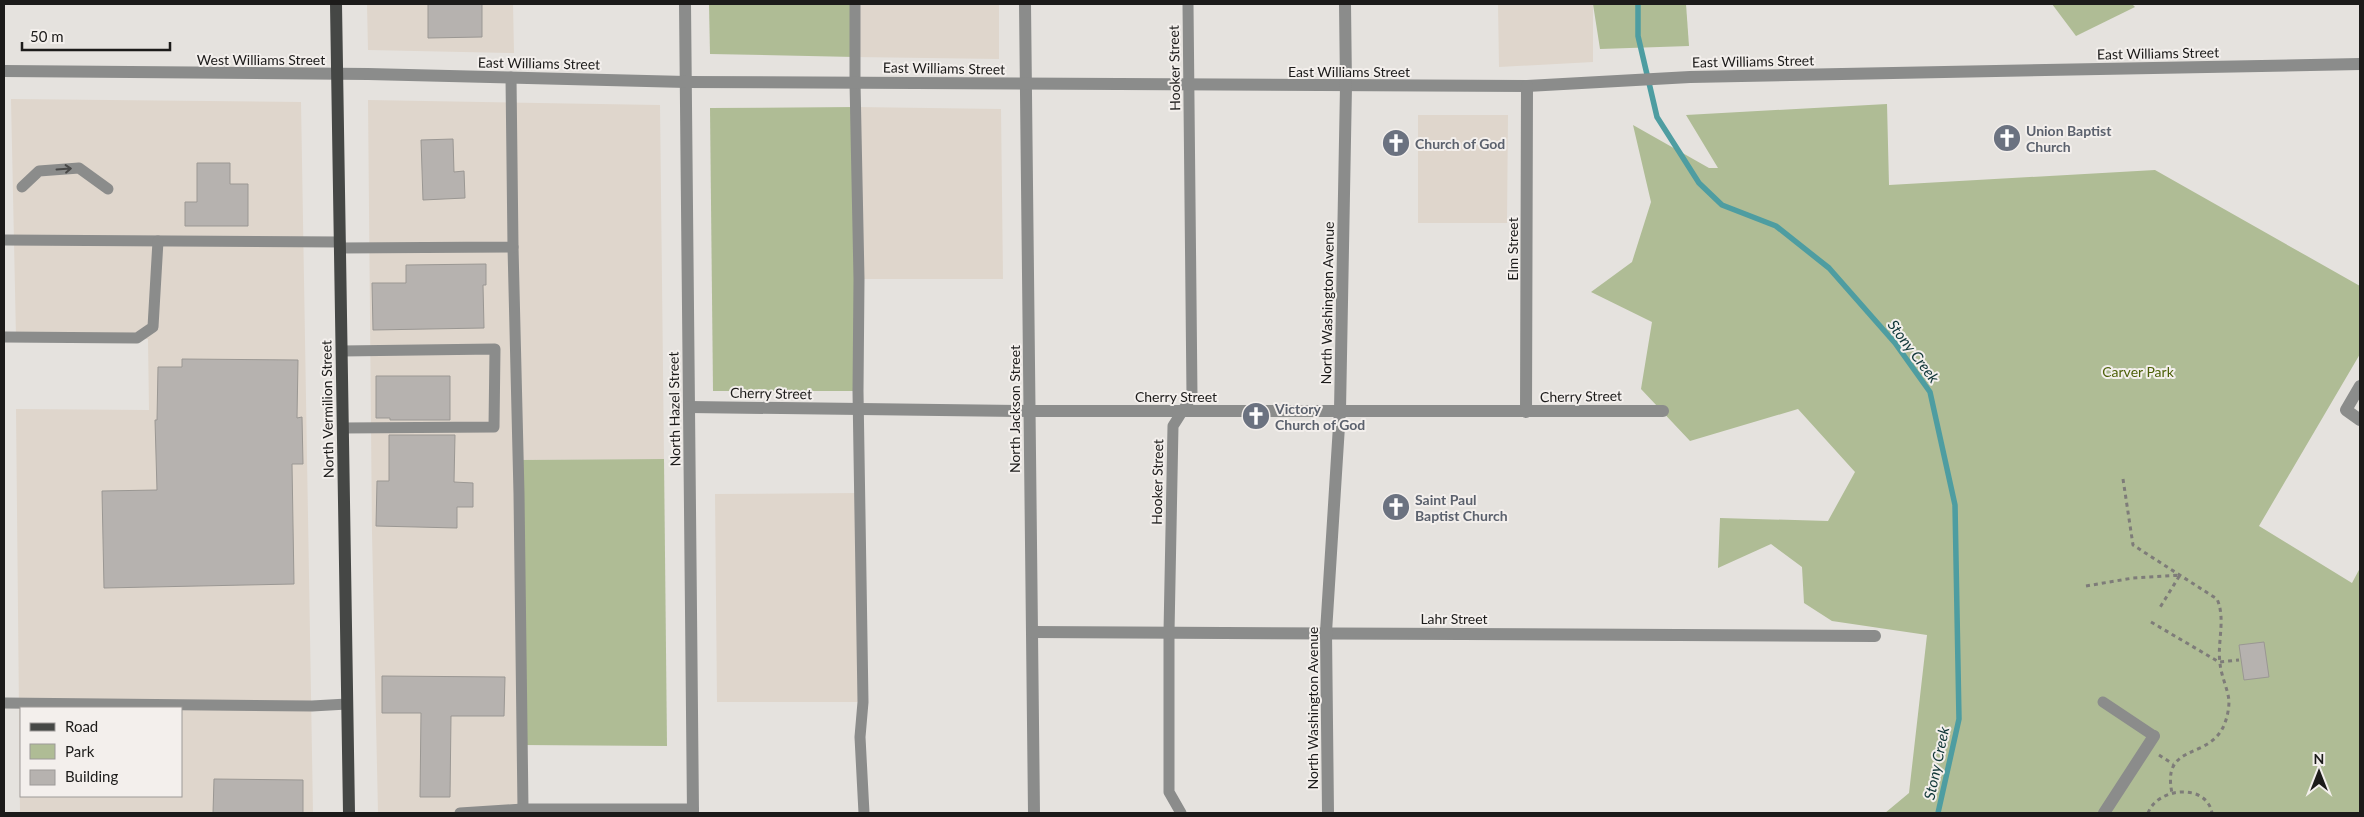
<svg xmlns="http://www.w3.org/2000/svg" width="2364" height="817" font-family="Lato,sans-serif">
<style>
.built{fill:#dfd6cc;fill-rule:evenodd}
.green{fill:#afbc95}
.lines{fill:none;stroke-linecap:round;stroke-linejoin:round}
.stream{stroke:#4e9da1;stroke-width:5.5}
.building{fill:#b6b2af;stroke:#9a9793}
.path{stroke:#7e7c79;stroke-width:3;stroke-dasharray:4 4;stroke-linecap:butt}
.lane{stroke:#8b8c8b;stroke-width:11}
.street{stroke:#8b8c8b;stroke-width:12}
.primary{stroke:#454745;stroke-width:12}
.oneway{stroke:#484847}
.labels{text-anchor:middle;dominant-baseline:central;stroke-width:4;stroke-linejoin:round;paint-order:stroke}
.street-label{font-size:14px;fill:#1c1b1a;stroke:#f3efec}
.worship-label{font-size:14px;font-weight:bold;fill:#5b616d;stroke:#f3efec;text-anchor:start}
.park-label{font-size:14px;fill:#4d6009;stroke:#f3efec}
.water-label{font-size:15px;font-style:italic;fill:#0e3537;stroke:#f3efec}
</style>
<rect width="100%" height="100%" fill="#e5e2de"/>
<g class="built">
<path d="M 367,4 L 513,4 L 514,53 L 368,50 Z"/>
<path d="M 855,4 L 999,4 L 999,59 L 855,57 Z"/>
<path d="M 1498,4 L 1593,4 L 1593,62 L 1499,67 Z"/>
<path d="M 11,99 L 301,102 L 313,813 L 20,813 L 16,409 L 149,410 L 148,339 L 16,337 ZM 21,708 L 181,708 L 181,796 L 21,796 Z"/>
<path d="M 368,100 L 660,105 L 664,459 L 518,460 L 523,813 L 378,813 L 372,533 Z"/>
<path d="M 856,107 L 1001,109 L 1003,279 L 859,279 Z"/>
<path d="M 1418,115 L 1508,115 L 1507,223 L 1418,223 Z"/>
<path d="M 860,493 L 863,702 L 717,702 L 715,494 Z"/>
</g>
<g class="green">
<path d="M 709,4 L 855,4 L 855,57 L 710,54 Z"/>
<path d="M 1593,4 L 1686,4 L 1689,46 L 1600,49 Z"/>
<path d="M 2052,4 L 2132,4 L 2135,7 L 2076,36 Z"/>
<path d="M 1887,104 L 1889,185 L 2155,170 L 2360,286 L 2360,354 L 2259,526 L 2352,583 L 2360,568 L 2360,813 L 1885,813 L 1909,793 L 1927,635 L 1832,621 L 1804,603 L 1802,567 L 1771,544 L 1718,568 L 1720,518 L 1828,521 L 1855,472 L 1798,409 L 1690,441 L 1641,389 L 1652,322 L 1591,292 L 1632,262 L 1651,202 L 1633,125 L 1709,168 L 1718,168 L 1686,115 Z"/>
<path d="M 856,107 L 858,391 L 713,391 L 710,108 Z"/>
<path d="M 664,459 L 667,746 L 522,745 L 518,460 Z"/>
</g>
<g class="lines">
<path class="stream" d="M 1638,4 L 1638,36 L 1657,117 L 1699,183 L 1722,205 L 1776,226 L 1829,268 L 1895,343 L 1930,392 L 1955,505 L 1959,719 L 1938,813"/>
</g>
<g class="building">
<path d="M 428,4 L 482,4 L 482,37 L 428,38 Z"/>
<path d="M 453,139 L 454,172 L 464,171 L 465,198 L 423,200 L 421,140 Z"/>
<path d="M 197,163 L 230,163 L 230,184 L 248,184 L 248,226 L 185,226 L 185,202 L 197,202 Z"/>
<path d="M 486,264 L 486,285 L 483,285 L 484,328 L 373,330 L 372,283 L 406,283 L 406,265 Z"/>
<path d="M 182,359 L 298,360 L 297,418 L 302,417 L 303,464 L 292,464 L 294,584 L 104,588 L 102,491 L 157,490 L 155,420 L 157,420 L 158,367 L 182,367 Z"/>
<path d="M 376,376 L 450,376 L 450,420 L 390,420 L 390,418 L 376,418 Z"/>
<path d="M 389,435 L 455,435 L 454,482 L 473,483 L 473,507 L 457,507 L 457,528 L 376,526 L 377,481 L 389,481 Z"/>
<path d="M 2264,642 L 2269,677 L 2244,680 L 2239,645 Z"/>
<path d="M 382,676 L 505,677 L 504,716 L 451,716 L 450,797 L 420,797 L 421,713 L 382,713 Z"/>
<path d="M 214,779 L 303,780 L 303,813 L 213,813 Z"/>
</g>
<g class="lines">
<g class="path">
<path d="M 2123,479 L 2133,545 L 2217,599 C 2226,619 2217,642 2220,663 C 2221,676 2228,689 2229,701 C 2229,711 2226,723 2221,731 C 2203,759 2162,745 2172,793"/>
<path d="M 2086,586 L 2133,578 L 2180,575 L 2159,609"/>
<path d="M 2151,622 L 2219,662 L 2239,660"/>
<path d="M 2159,755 L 2173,764"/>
<path d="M 2148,813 C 2157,788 2206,782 2212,813"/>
</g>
<g class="lane">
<path d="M 855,4 L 855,82 L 859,279 L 858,391 L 863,702 L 860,737 L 864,813"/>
<path d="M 22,187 L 39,171 L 79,168 L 108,189"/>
<path d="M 4,240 L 340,242"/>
<path d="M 513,247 L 519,494 L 523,809"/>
<path d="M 340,248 L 513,247 L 511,77"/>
<path d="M 4,337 L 137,338 L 153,327 L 158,241"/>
<path d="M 342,351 L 495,349 L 494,427 L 343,428"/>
<path d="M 2103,702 L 2154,736"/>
<path d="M 4,703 L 312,706 L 347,704"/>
<path d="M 460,813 L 523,809 L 693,809"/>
<path d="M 1181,813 L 1169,792 L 1169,632 L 1173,426 L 1192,396 L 1188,4"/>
</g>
<g class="street">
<path d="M 685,4 L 693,813"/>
<path d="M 1025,4 L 1034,813"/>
<path d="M 4,71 L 368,74 L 686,82 L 1527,86 L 1690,77 L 2360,64"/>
<path d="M 2360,386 L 2346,410 L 2360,420"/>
<path d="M 689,407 L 1028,411 L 1663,411"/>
<path d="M 1526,412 L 1527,86"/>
<path d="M 1032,632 L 1875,636"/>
<path d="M 1328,813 L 1326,632 L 1340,410 L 1346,86 L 1345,4"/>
<path d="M 2104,813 L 2154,736"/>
</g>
<path class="primary" d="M 336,4 L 349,813"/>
</g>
<defs><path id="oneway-shaft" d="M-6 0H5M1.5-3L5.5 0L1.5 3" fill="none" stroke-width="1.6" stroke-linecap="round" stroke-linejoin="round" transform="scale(1.25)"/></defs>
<use class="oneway" href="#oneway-shaft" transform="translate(64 169) rotate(-4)"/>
<defs>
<symbol id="church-disc" viewBox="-11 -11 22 22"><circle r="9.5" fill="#6b7280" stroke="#f3efec"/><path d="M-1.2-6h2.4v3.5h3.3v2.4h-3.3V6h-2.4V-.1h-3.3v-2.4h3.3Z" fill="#fff"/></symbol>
</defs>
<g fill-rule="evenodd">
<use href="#church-disc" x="1991" y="122" width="32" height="32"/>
<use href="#church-disc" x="1380" y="127" width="32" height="32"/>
<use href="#church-disc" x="1240" y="400" width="32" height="32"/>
<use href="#church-disc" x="1380" y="491" width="32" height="32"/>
</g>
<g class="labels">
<g class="street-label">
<text transform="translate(2158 53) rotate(-1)">East Williams Street</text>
<text x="261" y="59">West Williams Street</text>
<text transform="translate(1753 61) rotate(-1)">East Williams Street</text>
<text transform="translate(539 63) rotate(1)">East Williams Street</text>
<text transform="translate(944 68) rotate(1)">East Williams Street</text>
<text transform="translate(1174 68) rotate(-91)">Hooker Street</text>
<text x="1349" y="71">East Williams Street</text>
<text transform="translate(1512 249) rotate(-90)">Elm Street</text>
<text transform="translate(1327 303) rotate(-89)">North Washington Avenue</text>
<text transform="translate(771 393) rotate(1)">Cherry Street</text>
<text x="1176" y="396">Cherry Street</text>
<text transform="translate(1581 396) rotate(-1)">Cherry Street</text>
<text transform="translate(327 409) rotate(-91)">North Vermilion Street</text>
<text transform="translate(674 409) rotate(-91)">North Hazel Street</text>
<text transform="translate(1014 409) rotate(-90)">North Jackson Street</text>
<text transform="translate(1157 482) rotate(-89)">Hooker Street</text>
<text x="1454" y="618">Lahr Street</text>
<text transform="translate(1312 708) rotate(-90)">North Washington Avenue</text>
</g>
<g class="worship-label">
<text x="2026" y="130">Union Baptist<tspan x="2026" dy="16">Church</tspan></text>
<text x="1415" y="143">Church of God</text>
<text x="1275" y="408">Victory<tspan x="1275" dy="16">Church of God</tspan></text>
<text x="1415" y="499">Saint Paul<tspan x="1415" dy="16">Baptist Church</tspan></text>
</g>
<g class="park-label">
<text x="2138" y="371">Carver Park</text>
</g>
<g class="water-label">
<text transform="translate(1914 351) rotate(53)">Stony Creek</text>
<text transform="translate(1936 763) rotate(-78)">Stony Creek</text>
</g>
</g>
<rect width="2364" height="817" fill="none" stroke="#1c1b1a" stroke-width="10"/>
<rect x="20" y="707" width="162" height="90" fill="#f3efec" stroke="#9d9a98"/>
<rect x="30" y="723" width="25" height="8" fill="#454745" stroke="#9d9a98"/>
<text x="65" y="732" font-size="15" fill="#1c1b1a">Road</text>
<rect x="30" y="744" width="25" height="15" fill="#afbc95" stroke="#9d9a98"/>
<text x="65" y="757" font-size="15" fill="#1c1b1a">Park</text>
<rect x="30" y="770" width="25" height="15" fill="#b6b2af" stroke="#9d9a98"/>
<text x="65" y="782" font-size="15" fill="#1c1b1a">Building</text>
<g transform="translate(2319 772)" stroke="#f3efec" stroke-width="4" paint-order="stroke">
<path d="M0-4L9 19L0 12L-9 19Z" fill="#1c1b1a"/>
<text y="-8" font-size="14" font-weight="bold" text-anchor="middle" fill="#1c1b1a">N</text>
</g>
<path d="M22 42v8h148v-8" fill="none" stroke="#1c1b1a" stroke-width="2.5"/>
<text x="30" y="42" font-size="15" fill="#1c1b1a" stroke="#f3efec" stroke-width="4" paint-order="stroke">50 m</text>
</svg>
